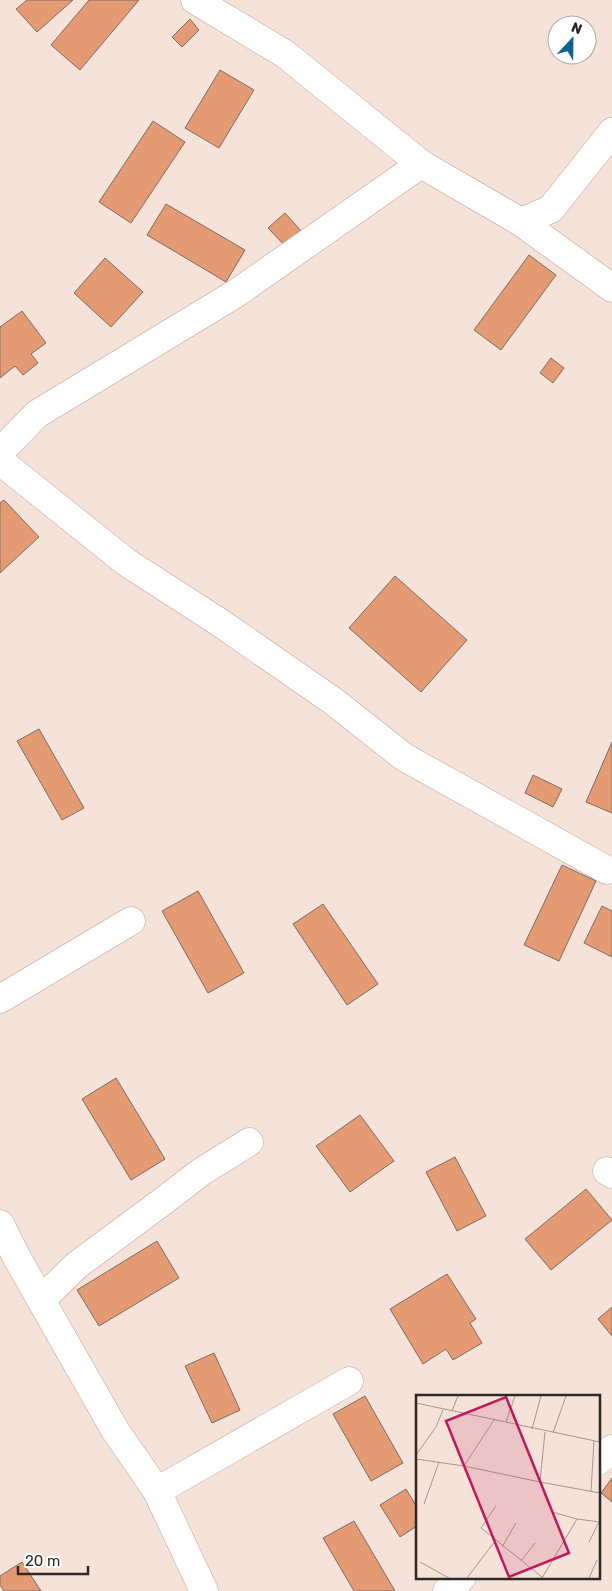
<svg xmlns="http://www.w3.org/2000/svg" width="612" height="1591" font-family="Rubik,sans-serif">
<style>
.building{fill:#e49b73;stroke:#7e6e65}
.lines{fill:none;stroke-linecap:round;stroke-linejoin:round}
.minor-casing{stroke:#b7a59b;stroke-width:29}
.minor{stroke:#fff;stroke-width:28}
.inset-road{fill:none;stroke:#a69890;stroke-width:1}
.view{fill:#c2185b;fill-opacity:0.15;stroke:#c2185b;stroke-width:2.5}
.inset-edge{fill:none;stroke:#2f2824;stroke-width:2.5}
</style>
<rect width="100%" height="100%" fill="#f5e2d8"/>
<g class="building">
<path d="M 27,0 L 73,0 L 37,32 L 16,9 Z"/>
<path d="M 89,0 L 139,0 L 80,70 L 51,45 Z"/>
<path d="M 190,19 L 199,30 L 182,47 L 172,37 Z"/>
<path d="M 220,70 L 254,90 L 219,148 L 185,128 Z"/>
<path d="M 153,121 L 185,142 L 131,223 L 99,202 Z"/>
<path d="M 166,204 L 245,250 L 226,282 L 147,235 Z"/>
<path d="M 285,213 L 302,232 L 286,247 L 268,228 Z"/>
<path d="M 529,255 L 556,275 L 501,350 L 474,330 Z"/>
<path d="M 105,258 L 143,292 L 111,327 L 74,293 Z"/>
<path d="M 22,311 L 46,343 L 31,354 L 38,363 L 23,375 L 15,366 L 0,378 L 0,327 Z"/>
<path d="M 551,358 L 564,368 L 553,383 L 540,373 Z"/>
<path d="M 4,500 L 39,537 L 0,573 L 0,503 Z"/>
<path d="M 395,576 L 467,640 L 421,692 L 349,628 Z"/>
<path d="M 39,729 L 84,808 L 62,820 L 17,741 Z"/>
<path d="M 612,742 L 612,813 L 586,802 Z"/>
<path d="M 533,775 L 562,789 L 553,807 L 525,793 Z"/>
<path d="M 562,865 L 596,881 L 559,961 L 524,945 Z"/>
<path d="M 198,891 L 244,973 L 208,993 L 162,911 Z"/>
<path d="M 323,904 L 378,984 L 347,1005 L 293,924 Z"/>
<path d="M 602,906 L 612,911 L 612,957 L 584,943 Z"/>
<path d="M 116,1078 L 165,1159 L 131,1180 L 82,1099 Z"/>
<path d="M 360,1115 L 394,1161 L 350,1192 L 316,1146 Z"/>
<path d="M 455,1157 L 486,1216 L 457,1231 L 426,1172 Z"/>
<path d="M 586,1189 L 612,1220 L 551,1270 L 525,1239 Z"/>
<path d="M 157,1241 L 179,1278 L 99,1326 L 77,1290 Z"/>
<path d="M 447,1274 L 476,1319 L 470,1323 L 482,1343 L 453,1360 L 446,1349 L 423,1364 L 390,1309 Z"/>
<path d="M 612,1307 L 612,1336 L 598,1319 Z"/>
<path d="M 214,1353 L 240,1410 L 212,1423 L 185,1366 Z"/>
<path d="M 365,1396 L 403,1463 L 371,1481 L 333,1414 Z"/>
<path d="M 612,1478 L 612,1502 L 601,1493 Z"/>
<path d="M 406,1489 L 417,1507 L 417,1526 L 400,1537 L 380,1505 Z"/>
<path d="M 354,1521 L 395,1591 L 354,1591 L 323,1538 Z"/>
<path d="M 22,1562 L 41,1591 L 4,1591 L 0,1585 L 0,1576 Z"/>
</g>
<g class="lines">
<defs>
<g id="minor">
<path d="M 195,0 L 285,54 L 421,164 L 521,222 L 612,288"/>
<path d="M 521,222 L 551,209 L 612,132"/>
<path d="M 0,452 L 37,414 L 235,294 L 421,164"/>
<path d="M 0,461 L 126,562 L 219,622 L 333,701 L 404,757 L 607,870"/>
<path d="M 0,999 L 131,921"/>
<path d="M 607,1171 L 612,1174"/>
<path d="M 0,1224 L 17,1258 L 115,1430 L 157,1491 L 204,1591"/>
<path d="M 41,1300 L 77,1265 L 162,1202 L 201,1172 L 249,1142"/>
<path d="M 598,1461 L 612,1449"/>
<path d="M 157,1491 L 349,1381"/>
<path d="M 447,1591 L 462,1577"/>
</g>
</defs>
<use href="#minor" class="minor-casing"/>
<use href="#minor" class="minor"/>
</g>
<g transform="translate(416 1395)">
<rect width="184" height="184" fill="#f5e2d8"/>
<path class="inset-road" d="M 0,8 L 184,47M 36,16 L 42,1M 90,27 L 99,1M 116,34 L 125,1M 129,37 L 124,87 L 184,98M 137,38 L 150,1M 0,60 L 20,32 L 27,15M 0,64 L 48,71 L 78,25M 48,71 L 124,87M 175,97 L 178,46M 8,109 L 23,67M 80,111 L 65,133 L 126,182M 136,117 L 161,124M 173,147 L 183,127M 86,152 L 100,128M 105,166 L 119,148M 4,167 L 33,183M 51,183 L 79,146M 126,183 L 161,124 L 184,127M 173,183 L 181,165"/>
<path class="view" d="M 90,2 L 153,158 L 93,182 L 30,26 Z"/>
<rect width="184" height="184" class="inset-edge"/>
</g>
<g transform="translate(572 40) rotate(22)"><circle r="24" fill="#ffffff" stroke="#aca9a7"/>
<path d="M0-4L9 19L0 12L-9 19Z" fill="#0e6395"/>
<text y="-8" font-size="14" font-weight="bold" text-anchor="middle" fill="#2f2824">N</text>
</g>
<path d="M18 1566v8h70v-8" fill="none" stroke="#2f2824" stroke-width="2.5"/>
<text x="25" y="1566" font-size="15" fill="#2f2824" stroke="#ffffff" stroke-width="4" paint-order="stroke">20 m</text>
</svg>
